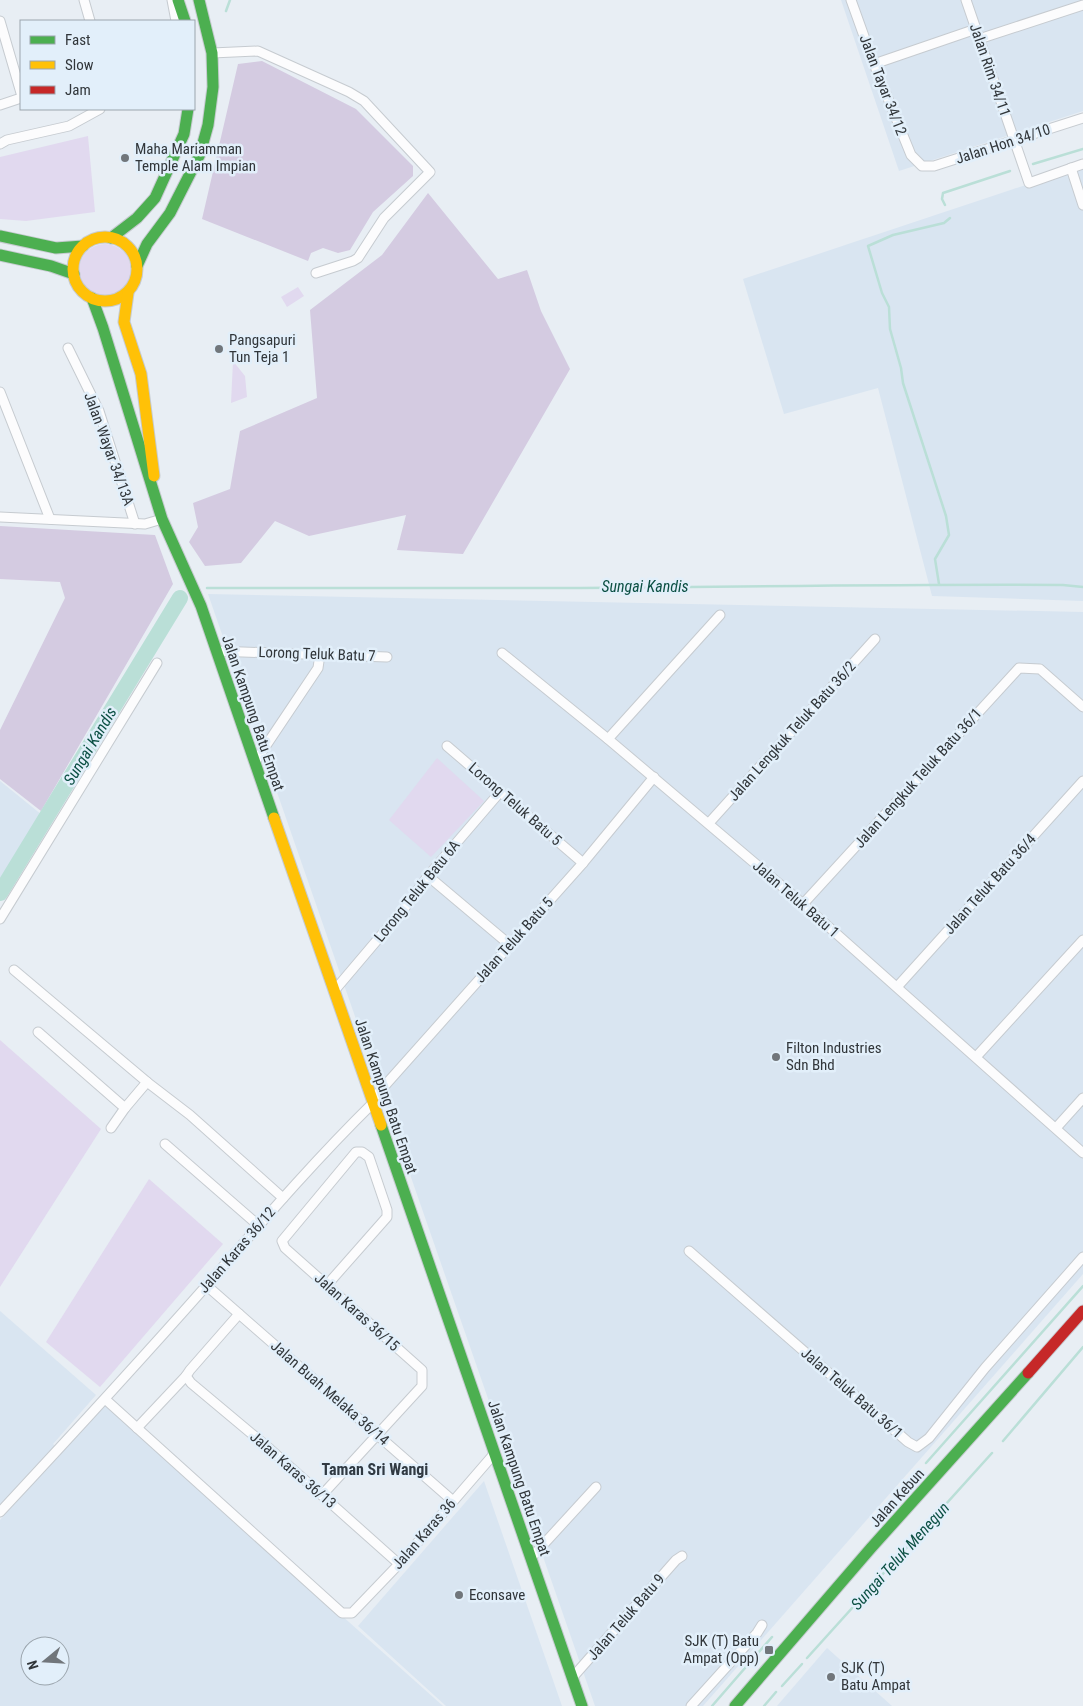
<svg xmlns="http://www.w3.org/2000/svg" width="1083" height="1706" font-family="'Roboto Condensed',sans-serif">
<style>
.built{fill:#d9e5f1;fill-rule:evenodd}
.green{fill:#e1d9ef}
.forest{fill:#d4cbe1}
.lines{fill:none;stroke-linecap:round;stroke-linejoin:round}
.stream{stroke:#badfd7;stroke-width:2.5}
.river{stroke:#badfd7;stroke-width:16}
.street-casing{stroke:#c6cbd0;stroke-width:11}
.fast-casing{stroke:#c6cbd0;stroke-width:13}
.slow-casing{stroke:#c6cbd0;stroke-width:13}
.jam-casing{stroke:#c6cbd0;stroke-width:13}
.street{stroke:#fcfcfd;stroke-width:9}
.fast{stroke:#4caf50;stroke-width:11}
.slow{stroke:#ffc107;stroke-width:11}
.jam{stroke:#c62828;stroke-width:11}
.poi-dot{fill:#71767b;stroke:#e2effa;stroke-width:2}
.labels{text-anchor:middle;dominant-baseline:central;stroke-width:5;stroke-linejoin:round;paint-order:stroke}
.street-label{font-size:15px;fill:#31363a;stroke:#e2effa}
.poi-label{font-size:15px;fill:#31363a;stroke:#e2effa;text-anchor:start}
.water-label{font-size:16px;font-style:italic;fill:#0c5044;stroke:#e2effa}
.neighbourhood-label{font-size:16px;font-weight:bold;fill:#303a43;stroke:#e2effa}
</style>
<rect width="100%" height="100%" fill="#e8eef4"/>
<g class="built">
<path d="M 841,0 L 1083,0 L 1083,111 L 899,171 Z"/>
<path d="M 1083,166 L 1083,601 L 932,596 L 878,388 L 784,414 L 743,279 Z"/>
<path d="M 208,594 L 1083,612 L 1083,1274 L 703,1706 L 595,1706 Z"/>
<path d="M 0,781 L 42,815 L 0,884 Z"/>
<path d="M 0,1311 L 96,1395 L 53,1444 L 56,1447 L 0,1508 Z"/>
<path d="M 105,1404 L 443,1706 L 0,1706 L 0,1520 ZM 30,1646 L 60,1646 L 60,1676 L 30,1676 Z"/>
<path d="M 484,1481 L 562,1706 L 446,1706 L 358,1626 Z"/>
<path d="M 827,1648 L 892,1706 L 777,1706 Z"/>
</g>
<g class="green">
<path d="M 88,136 L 95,212 L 26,221 L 0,219 L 0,157 Z"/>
<circle cx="105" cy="270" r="26"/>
<path d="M 298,287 L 304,296 L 287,307 L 281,297 Z"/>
<path d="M 233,361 L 245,376 L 247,397 L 231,403 Z"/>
<path d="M 437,758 L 484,801 L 431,857 L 389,820 Z"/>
<path d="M 0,1040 L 101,1129 L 0,1287 Z"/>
<path d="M 149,1179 L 223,1244 L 100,1387 L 46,1342 Z"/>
</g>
<g class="forest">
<path d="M 262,61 L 356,109 L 413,166 L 413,176 L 373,212 L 350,250 L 338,253 L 323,248 L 311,253 L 308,261 L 202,219 L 238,64 Z"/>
<path d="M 428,193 L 498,279 L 527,270 L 541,311 L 570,369 L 463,554 L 397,550 L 406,515 L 309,536 L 275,521 L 241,563 L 205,566 L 189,542 L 198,527 L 193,503 L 230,489 L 240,431 L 317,398 L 310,310 L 382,255 Z"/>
<path d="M 0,526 L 155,535 L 173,584 L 41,811 L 0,779 L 0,730 L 65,598 L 60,582 L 0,579 Z"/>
</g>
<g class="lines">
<g class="stream">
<path d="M 226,11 L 230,0"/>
<path d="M 1033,164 L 1083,149"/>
<path d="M 945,205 L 942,199 L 943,193 L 1010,171"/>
<path d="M 939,584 L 935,559 L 949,535 L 946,516 L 903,383 L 901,368 L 890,329 L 889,307 L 882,293 L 868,246 L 893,235 L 944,223 L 950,218"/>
<path d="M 207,588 C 331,587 456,589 581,588 C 741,587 902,584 1063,585 L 1083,587"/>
<path d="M 1003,1441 L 1083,1347"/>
<path d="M 926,1463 L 1083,1286"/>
<path d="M 807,1658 L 992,1453"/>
<path d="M 782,1686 L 802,1664"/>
<path d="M 712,1706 L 772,1637"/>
<path d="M 764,1706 L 776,1692"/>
</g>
<path class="river" d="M 0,893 L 180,598"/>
<defs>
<g id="street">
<path d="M 84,0 L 90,21"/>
<path d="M 172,0 L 176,21"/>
<path d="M 851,0 L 874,64 L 911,155 L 922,166 L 934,166 L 1083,118"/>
<path d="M 966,0 L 1029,183 L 1083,164"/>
<path d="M 0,21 L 21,93"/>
<path d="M 979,39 L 1083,5"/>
<path d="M 212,53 L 258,51 L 349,92 L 364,101 L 430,172 L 384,218 L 358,258 L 353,261 L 316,273"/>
<path d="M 874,64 L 976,29"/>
<path d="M 0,105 L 21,98"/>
<path d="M 0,144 L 7,140 L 69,126 L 100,109"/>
<path d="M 1071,168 L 1083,205"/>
<path d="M 68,348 L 99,411 L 135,524"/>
<path d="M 0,392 L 50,519"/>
<path d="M 0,517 L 145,524 L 162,519"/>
<path d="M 216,651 L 387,657"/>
<path d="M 502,653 L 608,739 L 803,904 L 1083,1153"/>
<path d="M 608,739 L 720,615"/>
<path d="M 447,746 L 583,863"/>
<path d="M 255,762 L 318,668 L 320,654"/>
<path d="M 709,823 L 875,639"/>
<path d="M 428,876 L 510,945"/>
<path d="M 803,904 L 1019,668 L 1040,669 L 1083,707"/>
<path d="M 0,919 L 157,663"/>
<path d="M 14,970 L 147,1082 L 190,1115 L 283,1198"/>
<path d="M 897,987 L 1083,781"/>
<path d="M 334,991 L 406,906 L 428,876 L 500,792"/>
<path d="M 38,1032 L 125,1108"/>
<path d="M 976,1057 L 1083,940"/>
<path d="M 372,1100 L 583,863 L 654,777"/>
<path d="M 111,1128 L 125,1108 L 147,1082"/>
<path d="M 1056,1128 L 1083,1098"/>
<path d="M 165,1144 L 258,1225"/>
<path d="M 689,1251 L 908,1442 L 917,1447 L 929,1438 L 985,1368 L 1083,1257"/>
<path d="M 206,1285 L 453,1501"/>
<path d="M 186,1376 L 191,1383 L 270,1449 L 399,1564"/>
<path d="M 105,1399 L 342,1613 L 352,1613 L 399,1564 L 494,1454"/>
<path d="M 137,1428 L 186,1376 L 190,1370 L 239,1314"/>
<path d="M 322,1495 L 422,1386 L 422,1370 L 285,1248 L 282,1241 L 356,1152 L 362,1152 L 369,1157 L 387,1210 L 387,1217 L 327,1285"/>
<path d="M 0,1512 C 70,1437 139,1362 207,1285 C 261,1223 314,1161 373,1103"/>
<path d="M 531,1558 L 596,1487"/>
<path d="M 572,1678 L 676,1560 L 682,1556"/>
<path d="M 691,1706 L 757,1633 L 762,1625"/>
</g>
<g id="fast">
<path d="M 178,0 L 185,21"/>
<path d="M 0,236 L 56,248 L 83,246"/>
<path d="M 111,238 L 137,218 L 155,198 L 184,134 L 188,109"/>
<path d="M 0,255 L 51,266 L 74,274"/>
<path d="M 137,266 L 147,244 L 170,213 L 200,154 L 208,125 L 213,87 L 212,53 L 199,0"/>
<path d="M 92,298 L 103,328 L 162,519 L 201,606 L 274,818"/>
<path d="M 381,1125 L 582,1706"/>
<path d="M 735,1706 L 871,1548 L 1028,1373"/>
</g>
<g id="slow">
<circle cx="105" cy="269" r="32"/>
<path d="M 128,293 L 124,322 L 141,374 L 154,476"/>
<path d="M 274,818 L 381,1125"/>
</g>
<path id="jam" d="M 1028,1373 L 1083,1311"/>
</defs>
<use href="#street" class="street-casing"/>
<use href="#fast" class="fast-casing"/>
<use href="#slow" class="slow-casing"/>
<use href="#jam" class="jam-casing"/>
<use href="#street" class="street"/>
<use href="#fast" class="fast"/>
<use href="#slow" class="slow"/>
<use href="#jam" class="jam"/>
</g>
<g class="poi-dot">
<circle cx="125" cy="158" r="5"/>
<circle cx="219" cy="349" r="5"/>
<circle cx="776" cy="1057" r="5"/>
<circle cx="459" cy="1595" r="5"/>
<rect x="764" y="1645" width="10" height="10" rx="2.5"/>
<circle cx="831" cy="1677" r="5"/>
</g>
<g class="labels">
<g class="street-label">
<text transform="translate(990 70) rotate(71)">Jalan Rim 34/11</text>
<text transform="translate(883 85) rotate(69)">Jalan Tayar 34/12</text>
<text transform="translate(1003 144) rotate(-18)">Jalan Hon 34/10</text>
<text transform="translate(109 449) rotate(70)">Jalan Wayar 34/13A</text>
<text transform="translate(317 654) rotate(2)">Lorong Teluk Batu 7</text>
<text transform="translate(253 713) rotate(71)">Jalan Kampung Batu Empat</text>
<text transform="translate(792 731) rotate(-48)">Jalan Lengkuk Teluk Batu 36/2</text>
<text transform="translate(918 778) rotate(-48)">Jalan Lengkuk Teluk Batu 36/1</text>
<text transform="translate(515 804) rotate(41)">Lorong Teluk Batu 5</text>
<text transform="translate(990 884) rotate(-48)">Jalan Teluk Batu 36/4</text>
<text transform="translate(417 891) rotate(-51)">Lorong Teluk Batu 6A</text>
<text transform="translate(796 899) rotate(41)">Jalan Teluk Batu 1</text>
<text transform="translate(514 940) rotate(-48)">Jalan Teluk Batu 5</text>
<text transform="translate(386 1096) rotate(71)">Jalan Kampung Batu Empat</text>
<text transform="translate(237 1250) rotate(-49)">Jalan Karas 36/12</text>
<text transform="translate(357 1312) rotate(42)">Jalan Karas 36/15</text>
<text transform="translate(330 1393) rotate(41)">Jalan Buah Melaka 36/14</text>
<text transform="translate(852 1393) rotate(41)">Jalan Teluk Batu 36/1</text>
<text transform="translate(293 1470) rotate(41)">Jalan Karas 36/13</text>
<text transform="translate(519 1478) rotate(71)">Jalan Kampung Batu Empat</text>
<text transform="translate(897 1498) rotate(-48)">Jalan Kebun</text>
<text transform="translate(424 1534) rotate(-49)">Jalan Karas 36</text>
<text transform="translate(626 1617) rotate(-49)">Jalan Teluk Batu 9</text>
</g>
<g class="poi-label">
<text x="135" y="149">Maha Mariamman<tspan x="135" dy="17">Temple Alam Impian</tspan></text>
<text x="229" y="340">Pangsapuri<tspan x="229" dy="17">Tun Teja 1</tspan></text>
<text x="786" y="1048">Filton Industries<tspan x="786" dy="17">Sdn Bhd</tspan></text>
<text x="469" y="1595">Econsave</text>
<text x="759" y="1641" text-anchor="end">SJK (T) Batu<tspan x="759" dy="17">Ampat (Opp)</tspan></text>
<text x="841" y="1668">SJK (T)<tspan x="841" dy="17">Batu Ampat</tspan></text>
</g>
<g class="water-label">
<text x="645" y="586">Sungai Kandis</text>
<text transform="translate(90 746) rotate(-59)">Sungai Kandis</text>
<text transform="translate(900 1556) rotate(-48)">Sungai Teluk Menegun</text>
</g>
<g class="neighbourhood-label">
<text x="375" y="1469">Taman Sri Wangi</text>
</g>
</g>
<rect x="20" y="20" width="175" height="90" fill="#e2effa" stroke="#9ba5ad"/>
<rect x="30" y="36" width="25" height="8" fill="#4caf50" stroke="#9ba5ad"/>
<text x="65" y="45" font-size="15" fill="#31363a">Fast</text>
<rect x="30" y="61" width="25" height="8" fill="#ffc107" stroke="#9ba5ad"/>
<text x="65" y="70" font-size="15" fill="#31363a">Slow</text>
<rect x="30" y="86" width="25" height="8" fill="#c62828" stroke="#9ba5ad"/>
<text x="65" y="95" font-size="15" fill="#31363a">Jam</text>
<g transform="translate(45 1661) rotate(252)"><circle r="24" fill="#e2effa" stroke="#9ba5ad"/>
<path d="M0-4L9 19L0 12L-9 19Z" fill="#71767b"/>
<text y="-8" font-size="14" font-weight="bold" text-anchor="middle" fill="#31363a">N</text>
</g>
</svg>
